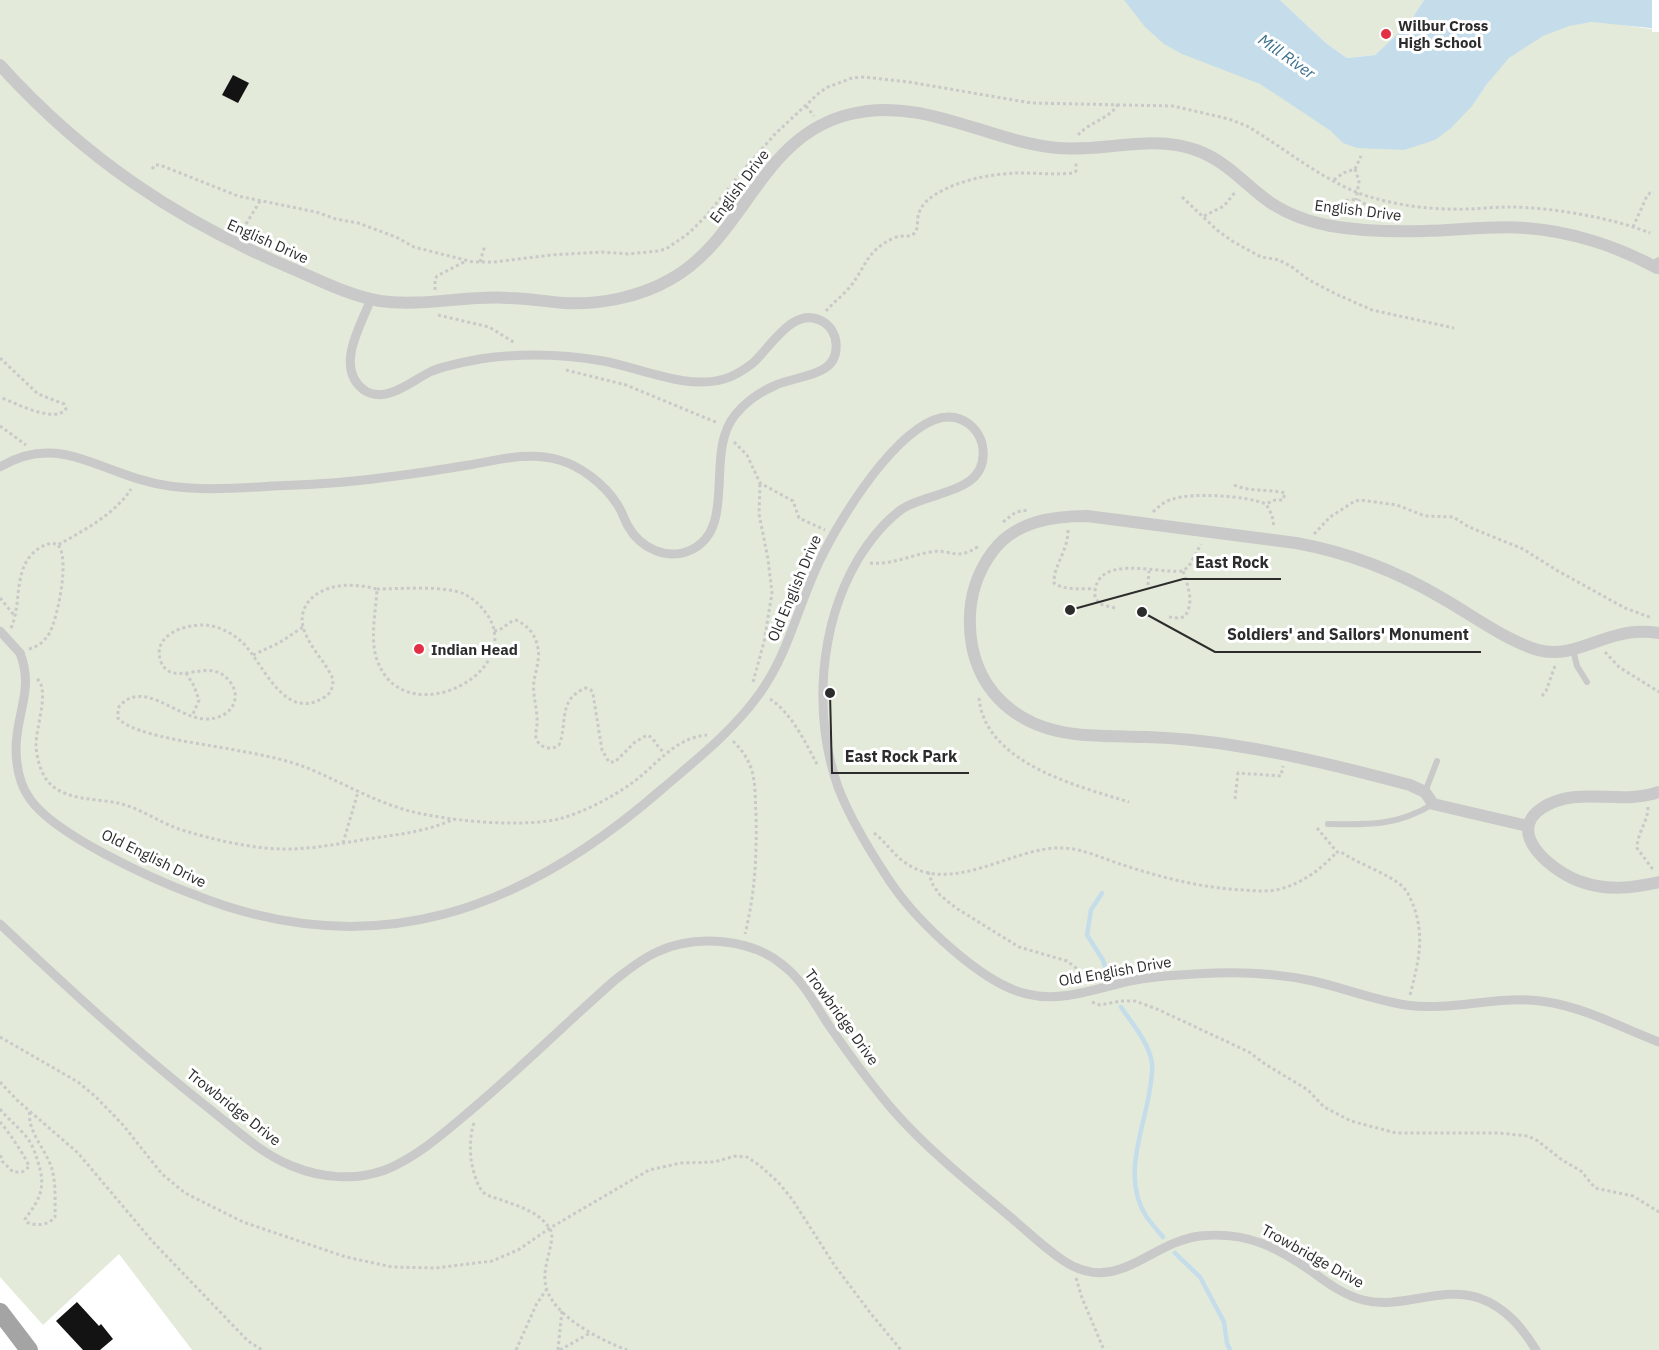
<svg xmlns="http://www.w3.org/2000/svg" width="1659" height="1350" font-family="'IBM Plex Sans',sans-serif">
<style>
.green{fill:#e3ead9}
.water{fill:#c5ddea}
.pier{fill:#fff}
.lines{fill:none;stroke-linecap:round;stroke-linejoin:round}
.stream{stroke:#c5ddea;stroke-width:4.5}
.building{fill:#131313}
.path{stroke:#c9c9c9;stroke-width:3;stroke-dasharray:3 3;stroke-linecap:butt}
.service{stroke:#c9c9c9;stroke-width:6}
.pedestrian{stroke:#c9c9c9;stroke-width:9}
.minor{stroke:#c9c9c9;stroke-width:12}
.primary{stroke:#a4a4a4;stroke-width:18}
.pedestrian-bridge{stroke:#c9c9c9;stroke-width:9}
.poi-dot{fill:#e22f46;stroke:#fff;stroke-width:2}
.labels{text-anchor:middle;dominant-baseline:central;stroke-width:6;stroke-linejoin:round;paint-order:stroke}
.poi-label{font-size:15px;font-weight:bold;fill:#2c2c2c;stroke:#fff;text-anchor:start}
.street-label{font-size:15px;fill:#2c2c2c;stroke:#fff}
.water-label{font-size:16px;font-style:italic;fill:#3c718c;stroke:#fff}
.leader{fill:none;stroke:#2c2c2c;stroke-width:2}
.callout-dot{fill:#2c2c2c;stroke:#fff;stroke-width:2}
.callout-label{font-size:16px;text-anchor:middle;font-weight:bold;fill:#2c2c2c;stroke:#fff;stroke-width:6;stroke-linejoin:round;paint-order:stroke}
</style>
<rect width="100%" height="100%" fill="#fff"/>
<g class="green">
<path d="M 0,0 L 1190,0 L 1220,30 L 1473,105 C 1484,89 1495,70 1510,57 C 1533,39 1564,22 1594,22 C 1616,22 1637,29 1659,29 L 1659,1350 L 192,1350 L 119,1254 L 43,1325 L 0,1277 Z"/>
<path d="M 1280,0 L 1424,0 L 1409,23 L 1375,55 L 1347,58 L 1326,43 Z"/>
</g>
<path class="water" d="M 1124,0 L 1280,0 L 1326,43 L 1347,58 L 1375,55 L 1409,23 L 1424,0 L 1659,0 L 1659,29 L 1592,22 L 1569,26 L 1543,36 L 1509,58 L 1487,84 L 1473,105 L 1451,128 L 1435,140 L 1404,150 L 1357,148 L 1343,143 L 1331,131 L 1260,84 L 1182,54 L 1164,44 L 1145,27 Z"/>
<rect class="pier" x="1652" y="0" width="7" height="32"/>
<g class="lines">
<g class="stream">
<path d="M 1102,893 L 1091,910 L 1087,935 L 1103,960 L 1107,973"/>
<path d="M 1121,1007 C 1132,1023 1149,1043 1152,1063 C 1153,1077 1149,1095 1146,1109 C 1138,1144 1125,1183 1146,1216 C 1151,1223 1157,1230 1163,1237"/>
<path d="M 1175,1253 L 1200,1277 L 1224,1322 L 1227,1343 L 1230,1350"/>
</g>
</g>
<g class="building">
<path d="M 233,75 L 249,83 L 238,103 L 222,95 Z"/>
<path d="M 77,1302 L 99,1326 L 101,1324 L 113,1339 L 100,1350 L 83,1350 L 56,1321 Z"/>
</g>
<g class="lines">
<g class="path">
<path d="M 806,106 L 814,116"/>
<path d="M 1078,135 C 1089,122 1110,119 1118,104"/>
<path d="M 152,169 L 155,165 L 160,165 L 238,196 L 316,212 L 336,219 L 358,223 L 396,237 L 414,247 L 473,262 L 494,262 L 551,255 L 602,252 L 628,254 L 658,251 L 666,249 L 689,233 L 707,215 L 740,174 L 775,134 L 819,93 L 828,87 L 852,78 L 864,77 L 909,82 L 1031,103 L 1173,106 L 1229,119 L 1247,126 C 1286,149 1331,187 1374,198 C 1398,205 1426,209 1451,209 C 1471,210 1491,207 1510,207 C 1549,207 1614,218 1650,233"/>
<path d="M 1355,169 L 1359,181 L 1356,200"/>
<path d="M 1334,180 L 1343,173 L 1355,169 L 1361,156"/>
<path d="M 1182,197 L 1217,230 L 1232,241 L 1261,257 L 1279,260 L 1292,267 L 1309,280 L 1336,294 L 1372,310 L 1454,328"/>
<path d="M 1333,213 C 1343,193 1369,196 1373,219"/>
<path d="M 1204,216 L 1224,206 L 1236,191"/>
<path d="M 246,224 L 260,201"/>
<path d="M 1633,227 L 1647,196 L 1650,193 L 1654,193"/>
<path d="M 480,262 L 485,245"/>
<path d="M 435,290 L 435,279 L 437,276 L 466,261"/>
<path d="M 826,311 C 833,303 842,296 849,288 C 866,268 865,251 894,238 C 900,235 907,237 912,235 C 920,231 916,219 919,213 C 921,206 927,200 933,196 C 957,180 993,173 1022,173 C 1039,173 1056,175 1073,173 L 1076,171 L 1076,161"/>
<path d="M 438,315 L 489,327 L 515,343"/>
<path d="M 0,358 L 38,394 L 64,404 L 66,409 C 55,424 15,403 0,397"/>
<path d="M 566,370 L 626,385 L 718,423"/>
<path d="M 0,426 L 26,445"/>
<path d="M 734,442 L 747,455 L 760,483 L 793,501 L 799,518 L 825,530"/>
<path d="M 1234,485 C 1250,492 1269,489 1285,493 L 1283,500 L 1275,500 L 1266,504"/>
<path d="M 1153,512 C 1159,506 1165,501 1173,499 C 1193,492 1247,496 1266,504 L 1272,515 L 1274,527"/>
<path d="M 1003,522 L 1016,512 L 1028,510"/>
<path d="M 1068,530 C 1068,551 1053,567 1054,583 C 1064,591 1083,588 1095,589"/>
<path d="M 1314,534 L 1330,517 L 1355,501 L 1360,500 L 1397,505 L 1425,516 L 1453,517 L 1469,527 L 1523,549 L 1558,571 L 1625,608 L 1652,618"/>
<path d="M 870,563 C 891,565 909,556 930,552 C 951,548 955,562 979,546"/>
<path d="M 1148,585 L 1149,571"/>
<path d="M 377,589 C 399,589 445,585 464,594 C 475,599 484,609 490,619 C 521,679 395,736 375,653 C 371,633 376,609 377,589 C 365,586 352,584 339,586 C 315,589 293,608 306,635 C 313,651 326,663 333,679 C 333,688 331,694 323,698 C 283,722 263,662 242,642 C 232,633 219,626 205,625 C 185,624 151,635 161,662 C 171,687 205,661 223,675 C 247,693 233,720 205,719 C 176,718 142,677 118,708 L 118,718 C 133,737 214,745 240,751 C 263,755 288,760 310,769 C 350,786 385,808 428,815 C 464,822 523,827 559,819 C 584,812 611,798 632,783 C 657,765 674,738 707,735"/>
<path d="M 0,598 L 14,615"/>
<path d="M 1115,608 L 1100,604 L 1095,598 C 1092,552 1156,574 1183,571 L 1189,566 L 1201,544"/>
<path d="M 1169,617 L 1177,618 L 1184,617 C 1195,604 1188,586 1183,571"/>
<path d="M 11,628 C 23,602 11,565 41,547 C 47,544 52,542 58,545 C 84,530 114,515 131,489"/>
<path d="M 494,631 C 504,630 507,622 516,620 C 527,625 534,633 537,644 C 541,657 536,669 534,681 C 532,695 538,710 537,724 C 537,728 535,733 536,738 C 539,748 551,751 559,745 C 568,724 557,699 586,688 L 591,690 L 593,694 L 602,750 L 609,762 L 615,762 L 635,742 L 647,735 C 655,738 656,747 665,753"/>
<path d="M 29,649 C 39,646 45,641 50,632 C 58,616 70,558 58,545"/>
<path d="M 1605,652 L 1619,667 L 1659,692"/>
<path d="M 253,655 L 279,643 L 303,627"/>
<path d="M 186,673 L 194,686 L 199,700 L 192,716"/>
<path d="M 37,679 C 50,689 36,728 36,744 C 36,755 40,770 46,779 C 62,801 94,798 118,803 C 141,808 161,824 185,831 C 219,841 257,850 293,849 C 320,848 347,842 374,838 C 402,834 428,831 454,819"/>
<path d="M 753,682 L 764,642 L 772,593 L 768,559 L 759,514 L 760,483"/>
<path d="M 1542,696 L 1546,691 L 1556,663"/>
<path d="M 979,698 C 985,763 1077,786 1129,802"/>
<path d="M 770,699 C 792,713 806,744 818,766"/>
<path d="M 733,741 C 741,749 747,757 751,768 C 756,782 755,799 756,814 C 757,855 755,894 745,934"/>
<path d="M 1235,799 L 1238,773 L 1281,776 L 1283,766"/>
<path d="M 1648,807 C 1648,822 1637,833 1637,848 L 1654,871"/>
<path d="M 1317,828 L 1337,852 L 1341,852 C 1358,864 1390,874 1403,887 C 1408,892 1411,900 1414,907 C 1425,938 1418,964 1410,995"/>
<path d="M 874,833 C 885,841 892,853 903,861 C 950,898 1013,846 1062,848 C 1082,848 1104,859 1123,865 C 1163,878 1202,888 1244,890 C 1256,891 1269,892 1280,889 C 1303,883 1321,869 1337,852"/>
<path d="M 343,843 L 358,792"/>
<path d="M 928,872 L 933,885 L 940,895 L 956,908 L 1019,947 L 1067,961 L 1076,968 L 1083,982"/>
<path d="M 1092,1002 L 1100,1005 L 1121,1001 L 1135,1001 L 1157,1009 L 1249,1052 L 1265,1064 L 1308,1090 L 1324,1107 L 1351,1121 L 1396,1133 L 1499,1133 L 1528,1136 L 1538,1141 L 1562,1160 L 1581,1171 L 1595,1188 L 1633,1196 L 1659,1212"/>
<path d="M 0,1037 L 78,1082 L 96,1097 L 123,1125 L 162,1174 L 185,1193 L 243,1222 L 346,1257 L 392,1267 L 436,1268 L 492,1261 L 518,1250 L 550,1228 L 649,1170 L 681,1163 L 714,1162 L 735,1156 L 747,1157 L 759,1165 L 778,1182 L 792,1199 L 835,1266 L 872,1315 L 901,1350"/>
<path d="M 0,1082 L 18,1101 L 78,1153 L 153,1242 L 248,1341 L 262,1350"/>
<path d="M 0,1109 C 7,1118 15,1124 23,1133 C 31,1141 35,1152 38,1162 C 46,1187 41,1198 25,1219 L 26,1222 C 36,1226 48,1226 55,1217 C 55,1202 56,1184 52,1169 C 47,1151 26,1130 30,1111"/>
<path d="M 0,1122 C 6,1128 28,1160 29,1167 L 22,1172 L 13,1172 L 2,1161 L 0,1153"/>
<path d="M 474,1123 C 470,1135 470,1147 471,1160 C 473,1170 476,1183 482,1191 C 486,1196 493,1197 499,1199 C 520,1207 542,1212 552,1233 C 552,1249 544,1264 545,1280 C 546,1313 600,1340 627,1350"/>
<path d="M 1076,1278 L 1082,1298 L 1104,1350"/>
<path d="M 516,1350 L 536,1305 L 546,1290"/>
<path d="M 558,1350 L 562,1310"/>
<path d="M 560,1350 L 590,1333"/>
</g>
<g class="service">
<path d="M 1573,650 L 1577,666 L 1587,682"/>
<path d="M 1425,792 L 1437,761"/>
<path d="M 1328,824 C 1367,825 1398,826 1433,804"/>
</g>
<g class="pedestrian">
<path d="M 0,467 C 43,441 75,456 118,472 C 141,481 165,487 190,488 C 217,490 245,488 272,486 C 314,485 355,482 396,476 C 420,473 445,469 469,465 C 498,460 530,451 559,460 C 581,466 605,485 617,504 C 622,511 624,519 628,526 C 640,548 667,561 691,550 C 738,528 704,453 735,415 C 745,403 760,392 774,386 C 795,375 839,378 836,344 C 836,336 831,327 825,323 C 795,302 771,347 753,363 C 744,370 735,376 724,379 C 686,390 641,368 603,361 C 563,354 520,353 480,359 C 464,362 447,365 432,371 C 412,380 386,405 364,390 C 334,368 361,325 371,299"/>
<path d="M 20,653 C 34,689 17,711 16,747 C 16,765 19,784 30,799 C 55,835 152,879 195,895 C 374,966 522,911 662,789 C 697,759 733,731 760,693 C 790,651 799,601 822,556 C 840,519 911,400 960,419 C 973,424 982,436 983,450 C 987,494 929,491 902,509 C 884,522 869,541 857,561 C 819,627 813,715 838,787 C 851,821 871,853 891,883 C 917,921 982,984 1027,994 C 1064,1003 1099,987 1135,980 C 1162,975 1190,974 1217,973 C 1249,972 1281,974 1313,981 C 1344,988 1374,1000 1406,1005 C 1448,1011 1487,998 1529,1000 C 1575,1002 1617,1026 1659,1042"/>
<path d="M 0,924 C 68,988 137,1052 211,1110 C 236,1130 262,1154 292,1166 C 321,1178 355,1181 385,1170 C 417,1157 444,1133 470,1111 C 520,1069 566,1023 615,980 C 628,970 641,959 657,952 C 694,934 752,938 784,966 C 803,981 815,1004 828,1024 C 848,1053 869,1082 892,1109 C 926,1148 968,1182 1008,1215 C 1026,1230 1044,1248 1064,1261 C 1117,1296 1150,1242 1200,1236 C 1246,1231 1277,1247 1314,1273 C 1329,1284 1344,1295 1363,1300 C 1402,1310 1441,1285 1479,1298 C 1505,1307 1522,1327 1536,1350"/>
</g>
<g class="minor">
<path d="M 0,65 C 84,158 178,221 293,269 C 321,281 350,296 380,301 C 423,307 466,295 509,298 C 528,298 546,302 564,303 C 600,305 640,297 671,279 C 746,237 760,135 851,114 C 923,96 989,142 1058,148 C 1104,152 1152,134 1196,150 C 1227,161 1245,185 1271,203 C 1289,215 1310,222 1331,226 C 1361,231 1393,232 1423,231 C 1457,231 1491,225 1525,228 C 1570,231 1617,246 1657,268 L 1659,263"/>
<path d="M 1659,792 C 1620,806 1578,785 1542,808 C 1503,834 1556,874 1582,882 C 1607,891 1633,888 1659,882"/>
<path d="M 1528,826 L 1433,804 L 1425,792 L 1410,785 C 1353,770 1295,755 1237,746 C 1207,741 1177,738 1147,737 C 1092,735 1039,741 998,698 C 984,683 976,666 972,646 C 966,611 972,579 993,551 C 1016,521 1053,516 1087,516 L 1296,543 C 1346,552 1398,572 1442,598 C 1472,615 1505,640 1538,650 C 1566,658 1592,641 1618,635 C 1632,631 1645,631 1659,633"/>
</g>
<path class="primary" d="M 0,1312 L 29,1350"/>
<path class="pedestrian-bridge" d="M 0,631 L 20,653"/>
</g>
<g class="poi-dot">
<circle cx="1386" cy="34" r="6"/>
<circle cx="419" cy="649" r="6"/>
</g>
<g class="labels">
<g class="poi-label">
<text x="1398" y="25">Wilbur Cross<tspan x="1398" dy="17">High School</tspan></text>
<text x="431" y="649">Indian Head</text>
</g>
<g class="street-label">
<text transform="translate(739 186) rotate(-53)">English Drive</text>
<text transform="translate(1358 210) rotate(7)">English Drive</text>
<text transform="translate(268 241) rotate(24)">English Drive</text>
<text transform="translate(794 588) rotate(-67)">Old English Drive</text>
<text transform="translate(154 858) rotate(26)">Old English Drive</text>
<text transform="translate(1115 971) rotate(-10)">Old English Drive</text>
<text transform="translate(842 1017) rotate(54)">Trowbridge Drive</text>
<text transform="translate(234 1107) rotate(38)">Trowbridge Drive</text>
<text transform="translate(1313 1256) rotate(29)">Trowbridge Drive</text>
</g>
<g class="water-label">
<text transform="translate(1287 56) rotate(35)">Mill River</text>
</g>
</g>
<path class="leader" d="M1070 610L1183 579H1281M1142 612L1215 652H1481M830 693L832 773H969"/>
<g class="callout-dot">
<circle cx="1070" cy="610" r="6"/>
<circle cx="1142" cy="612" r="6"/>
<circle cx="830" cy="693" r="6"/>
</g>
<g class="callout-label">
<text x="1232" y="568">East Rock</text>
<text x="1348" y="640">Soldiers' and Sailors' Monument</text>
<text x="901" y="762">East Rock Park</text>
</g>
</svg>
